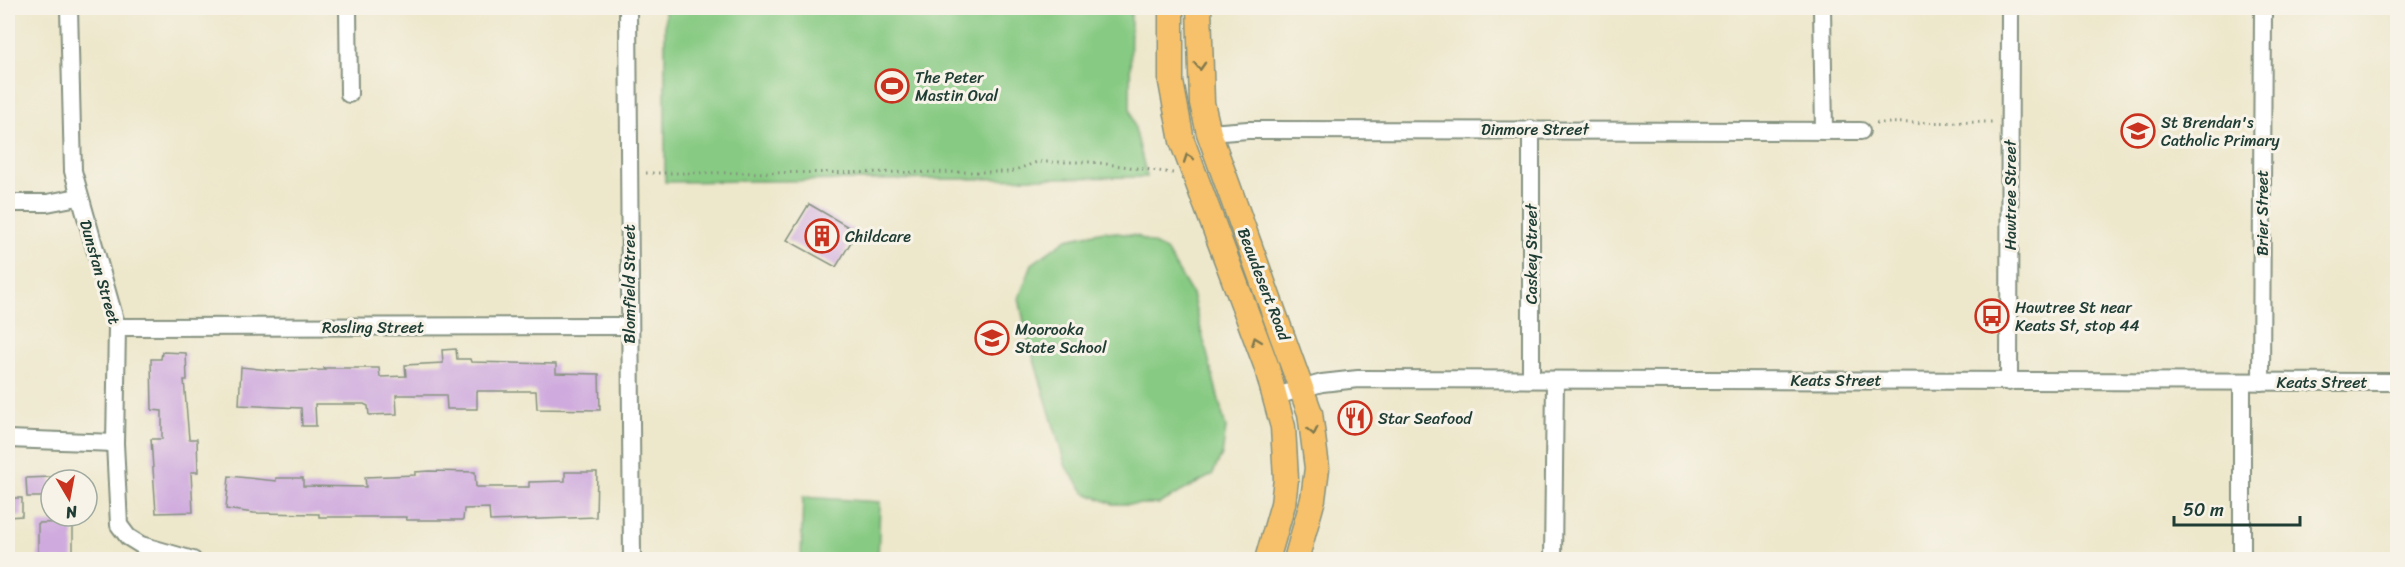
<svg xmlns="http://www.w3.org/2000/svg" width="2405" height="567" font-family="Sriracha,sans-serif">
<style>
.green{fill:#87ca83;stroke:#53845c;stroke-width:1.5}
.building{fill:#cfaade}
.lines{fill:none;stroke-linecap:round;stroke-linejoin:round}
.minor-casing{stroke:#869280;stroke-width:20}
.highway-casing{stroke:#869280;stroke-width:27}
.path{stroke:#869280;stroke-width:3;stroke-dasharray:1.5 4.5;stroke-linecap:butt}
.minor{stroke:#fff;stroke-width:16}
.highway{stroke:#f6c16b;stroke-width:24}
.oneway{stroke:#80784d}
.labels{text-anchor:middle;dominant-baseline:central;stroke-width:6;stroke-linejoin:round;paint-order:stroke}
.poi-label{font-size:16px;fill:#1f3d34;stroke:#f7f3e8;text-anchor:start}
.street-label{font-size:16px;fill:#1f3d34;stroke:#f7f3e8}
</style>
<rect width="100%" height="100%" fill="#f7f3e8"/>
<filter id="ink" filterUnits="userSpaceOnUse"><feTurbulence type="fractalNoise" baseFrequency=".0167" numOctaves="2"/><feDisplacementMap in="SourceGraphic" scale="12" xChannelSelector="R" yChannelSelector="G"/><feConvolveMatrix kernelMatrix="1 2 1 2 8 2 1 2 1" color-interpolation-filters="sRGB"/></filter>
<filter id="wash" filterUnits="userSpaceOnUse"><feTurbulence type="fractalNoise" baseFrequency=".008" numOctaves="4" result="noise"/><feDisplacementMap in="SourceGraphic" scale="24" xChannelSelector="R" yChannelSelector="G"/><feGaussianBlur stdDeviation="1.35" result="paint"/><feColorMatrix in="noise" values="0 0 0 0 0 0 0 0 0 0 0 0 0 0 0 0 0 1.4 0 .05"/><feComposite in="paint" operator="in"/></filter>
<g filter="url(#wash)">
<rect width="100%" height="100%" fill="#ede7cb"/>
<g class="green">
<path d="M 665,8 L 1131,8 L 1130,108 L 1147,177 L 665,182 Z"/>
<path d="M 1104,231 L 1137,236 L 1166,250 L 1192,294 L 1226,428 L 1222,455 L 1212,475 L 1159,504 L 1113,504 L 1085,493 L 1066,467 L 1027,336 L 1019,298 L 1032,264 L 1067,239 Z"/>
<path d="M 803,497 L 880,502 L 878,559 L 801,559 Z"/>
</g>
<g id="blocks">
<g class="building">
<path d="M 809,204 L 857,232 L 836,267 L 787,240 Z"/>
<path d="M 456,349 L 457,359 L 470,359 L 471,362 L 556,364 L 556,373 L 599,374 L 600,410 L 537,409 L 536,391 L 477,391 L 477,409 L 447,409 L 446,395 L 396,395 L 397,414 L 369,415 L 368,406 L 364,404 L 315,404 L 316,426 L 302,426 L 301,408 L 239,405 L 241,367 L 279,371 L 325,370 L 324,368 L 379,368 L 380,377 L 406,376 L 405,365 L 443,363 L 442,350 Z"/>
<path d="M 162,352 L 186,353 L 187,380 L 184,380 L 189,439 L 197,439 L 198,472 L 191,472 L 193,512 L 156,513 L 151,439 L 162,439 L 162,411 L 152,410 L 151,359 L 161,359 Z"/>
<path d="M 429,471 L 475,472 L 476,487 L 529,487 L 529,482 L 565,481 L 565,472 L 597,472 L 596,517 L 490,521 L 489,508 L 464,509 L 463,520 L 407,520 L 406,517 L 319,517 L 319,514 L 254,513 L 226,509 L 229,476 L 276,481 L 276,478 L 303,478 L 303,486 L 366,487 L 365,477 L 415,475 L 415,472 Z"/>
<path d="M 51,477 L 51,497 L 27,497 L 26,478 Z"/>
<path d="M 8,498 L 22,498 L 22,516 L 8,517 Z"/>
<path d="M 73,522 L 73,560 L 38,560 L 38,523 Z"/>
</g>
</g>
</g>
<g filter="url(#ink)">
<use href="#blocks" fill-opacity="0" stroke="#869280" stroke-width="1.5"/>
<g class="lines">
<defs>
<g id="minor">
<path d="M 69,8 L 73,171 L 117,327 L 115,443 L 119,525 L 128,537 L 141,545 L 193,560"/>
<path d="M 348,8 L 349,94"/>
<path d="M 628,8 L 632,560"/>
<path d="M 1822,8 L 1824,131"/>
<path d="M 1209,133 L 1248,130 L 1861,131"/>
<path d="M 8,203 L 47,203 L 78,197"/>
<path d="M 117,327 L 629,326"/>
<path d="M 1531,379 L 1531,129"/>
<path d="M 2009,382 L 2010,8"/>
<path d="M 2261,382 L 2263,8"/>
<path d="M 1276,396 L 1322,383 L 1358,379 L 2398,382"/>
<path d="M 8,439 L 115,443"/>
<path d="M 1553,560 L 1555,380"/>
<path d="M 2242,560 L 2242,382"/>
</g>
<g id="highway">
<path d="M 1171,8 L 1171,82 L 1182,141 L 1266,365 L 1283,427 L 1286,479 L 1283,504 L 1267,560"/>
<path d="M 1199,8 L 1202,103 L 1209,133 L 1310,413 L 1317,468 L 1313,499 L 1296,560"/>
</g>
</defs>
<use href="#minor" class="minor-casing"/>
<use href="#highway" class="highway-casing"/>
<g class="path">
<path d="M 1876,123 L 1995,122"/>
<path d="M 646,173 L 1010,172 L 1037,162 L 1092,162 L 1173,173"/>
</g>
<use href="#minor" class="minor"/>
<use href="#highway" class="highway"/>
</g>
<defs><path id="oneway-chevron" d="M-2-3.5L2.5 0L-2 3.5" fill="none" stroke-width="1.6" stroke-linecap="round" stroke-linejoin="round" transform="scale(1.5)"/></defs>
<g class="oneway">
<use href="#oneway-chevron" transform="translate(1200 66) rotate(87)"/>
<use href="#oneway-chevron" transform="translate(1188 158) rotate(-109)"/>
<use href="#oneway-chevron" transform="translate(1256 341) rotate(-111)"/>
<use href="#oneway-chevron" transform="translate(1313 431) rotate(79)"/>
</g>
</g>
<defs>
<symbol id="stadium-ring" viewBox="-11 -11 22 22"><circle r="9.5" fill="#f7f3e8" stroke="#c8321e" stroke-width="1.5"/><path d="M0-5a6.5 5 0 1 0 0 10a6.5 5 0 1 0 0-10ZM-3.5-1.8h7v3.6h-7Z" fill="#c8321e"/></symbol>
<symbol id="school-ring" viewBox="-11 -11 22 22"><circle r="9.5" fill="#f7f3e8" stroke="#c8321e" stroke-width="1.5"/><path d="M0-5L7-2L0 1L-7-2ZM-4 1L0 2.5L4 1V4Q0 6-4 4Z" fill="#c8321e"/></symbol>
<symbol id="building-ring" viewBox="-11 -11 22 22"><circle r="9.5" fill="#f7f3e8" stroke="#c8321e" stroke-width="1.5"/><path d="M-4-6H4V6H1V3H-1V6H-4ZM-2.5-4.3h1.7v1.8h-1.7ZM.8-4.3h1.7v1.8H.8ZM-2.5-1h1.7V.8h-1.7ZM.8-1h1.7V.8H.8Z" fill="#c8321e"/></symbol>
<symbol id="bus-ring" viewBox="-11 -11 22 22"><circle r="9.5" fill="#f7f3e8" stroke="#c8321e" stroke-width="1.5"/><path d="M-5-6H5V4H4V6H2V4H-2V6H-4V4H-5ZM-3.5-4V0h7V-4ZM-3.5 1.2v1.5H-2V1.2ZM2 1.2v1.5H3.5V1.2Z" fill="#c8321e"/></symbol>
<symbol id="restaurant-ring" viewBox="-11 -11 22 22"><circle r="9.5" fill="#f7f3e8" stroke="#c8321e" stroke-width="1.5"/><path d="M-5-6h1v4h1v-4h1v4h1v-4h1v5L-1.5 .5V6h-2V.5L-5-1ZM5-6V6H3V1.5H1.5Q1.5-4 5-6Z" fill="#c8321e"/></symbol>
</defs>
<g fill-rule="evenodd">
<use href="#stadium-ring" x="873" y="67" width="38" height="38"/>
<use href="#school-ring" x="2119" y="112" width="38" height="38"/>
<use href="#building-ring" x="803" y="217" width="38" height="38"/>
<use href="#bus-ring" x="1973" y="297" width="38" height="38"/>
<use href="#school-ring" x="973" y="319" width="38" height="38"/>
<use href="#restaurant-ring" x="1336" y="399" width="38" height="38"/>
</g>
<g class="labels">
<g class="poi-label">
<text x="915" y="77">The Peter<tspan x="915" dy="18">Mastin Oval</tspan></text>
<text x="2161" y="122">St Brendan's<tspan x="2161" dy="18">Catholic Primary</tspan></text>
<text x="845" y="236">Childcare</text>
<text x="2015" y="307">Hawtree St near<tspan x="2015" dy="18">Keats St, stop 44</tspan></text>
<text x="1015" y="329">Moorooka<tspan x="1015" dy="18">State School</tspan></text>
<text x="1378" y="418">Star Seafood</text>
</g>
<g class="street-label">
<text x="1535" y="129">Dinmore Street</text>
<text transform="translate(2010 195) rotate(-90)">Hawtree Street</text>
<text transform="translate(2262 213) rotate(-90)">Brier Street</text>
<text transform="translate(1531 254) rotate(-90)">Caskey Street</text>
<text transform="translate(100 272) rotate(74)">Dunstan Street</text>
<text transform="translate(629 284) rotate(-90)">Blomfield Street</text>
<text transform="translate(1264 284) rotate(69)">Beaudesert Road</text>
<text x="373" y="327">Rosling Street</text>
<text x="1836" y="380">Keats Street</text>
<text x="2322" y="382">Keats Street</text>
</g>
</g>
<rect width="2405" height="567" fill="none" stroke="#f7f3e8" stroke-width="30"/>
<g transform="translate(69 498) rotate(170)"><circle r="28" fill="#f7f3e8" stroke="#a1aaa0" stroke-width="1.5"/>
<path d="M0-4.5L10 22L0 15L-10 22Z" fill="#c8321e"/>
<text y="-9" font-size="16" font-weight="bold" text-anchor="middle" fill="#1f3d34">N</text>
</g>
<path d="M2174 516v9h126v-9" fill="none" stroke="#1f3d34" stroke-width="3"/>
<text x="2183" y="516" font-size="18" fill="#1f3d34" stroke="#f7f3e8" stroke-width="4.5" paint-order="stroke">50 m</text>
</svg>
